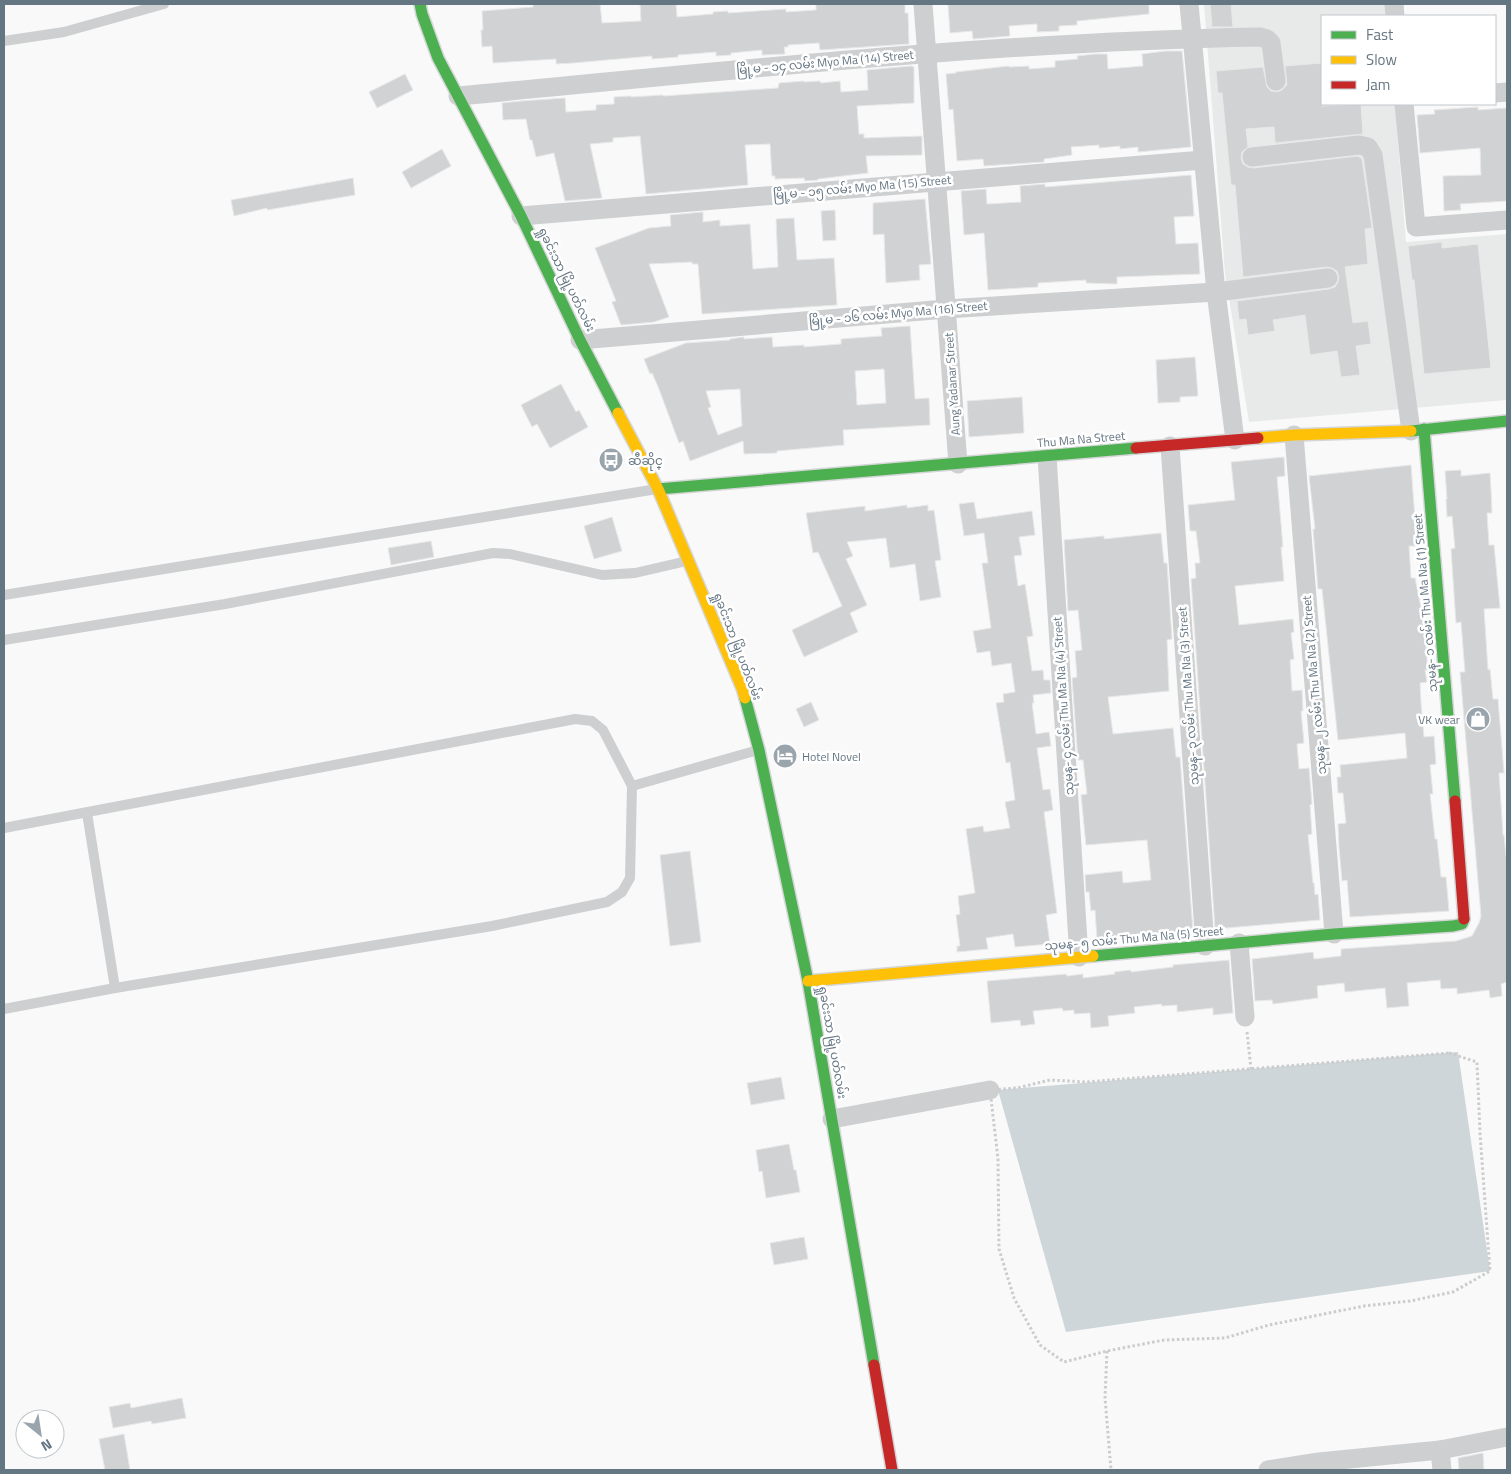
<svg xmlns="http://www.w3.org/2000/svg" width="1511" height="1474" font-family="'Titillium Web','Noto Sans Myanmar',sans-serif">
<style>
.built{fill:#e8e9e9}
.water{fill:#ced6d9}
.building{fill:#d0d2d3;stroke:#e8e8e8;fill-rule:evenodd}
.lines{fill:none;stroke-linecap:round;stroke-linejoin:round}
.fast-casing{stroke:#d5d6d7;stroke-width:14}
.slow-casing{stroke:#d5d6d7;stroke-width:14}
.jam-casing{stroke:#d5d6d7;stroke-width:14}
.path{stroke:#cbcccd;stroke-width:3;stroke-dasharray:2.5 2.5;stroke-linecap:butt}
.lane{stroke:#cecfd0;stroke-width:10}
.street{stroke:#cecfd0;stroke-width:19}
.fast{stroke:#4caf50;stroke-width:11}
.slow{stroke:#ffc107;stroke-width:11}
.jam{stroke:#c62828;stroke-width:11}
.labels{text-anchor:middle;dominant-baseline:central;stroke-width:5;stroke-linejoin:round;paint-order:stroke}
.street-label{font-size:12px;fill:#657683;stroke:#fff}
.poi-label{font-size:12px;fill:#657683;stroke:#fff;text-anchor:start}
</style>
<rect width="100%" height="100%" fill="#f9f9f9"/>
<path class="built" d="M 1204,4 L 1388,4 L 1389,16 L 1322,16 L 1322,104 L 1395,104 L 1406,242 L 1507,234 L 1507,400 L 1249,422 L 1225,273 Z"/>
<path class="water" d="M 1458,1052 L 1490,1271 L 1066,1332 L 998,1090 Z"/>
<g class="building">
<path d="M 533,4 L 600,4 L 602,23 L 641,21 L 640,4 L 676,4 L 677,17 L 713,14 L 713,12 L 728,11 L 728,13 L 786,9 L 786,12 L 816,10 L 816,4 L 905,4 L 905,13 L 908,13 L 909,44 L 820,50 L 819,43 L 788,45 L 788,47 L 784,47 L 785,54 L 762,55 L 762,50 L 731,53 L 731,55 L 716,56 L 716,52 L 678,55 L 678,57 L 652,59 L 652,56 L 573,63 L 556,64 L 556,59 L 493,63 L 492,46 L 482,47 L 481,30 L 483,30 L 482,11 L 533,7 Z"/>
<path d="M 948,4 L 1149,4 L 1149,14 L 1077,21 L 1077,25 L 1059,26 L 1059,31 L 1037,32 L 1037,24 L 1009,26 L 1010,36 L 973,39 L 972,31 L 950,33 Z"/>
<path d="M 1210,4 L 1231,4 L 1233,27 L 1212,27 Z"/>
<path d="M 1166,51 L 1182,51 L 1191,147 L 1138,152 L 1138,147 L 1120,149 L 1120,146 L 1099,148 L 1099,145 L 1071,147 L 1072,155 L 1044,159 L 1044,162 L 984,166 L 983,159 L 957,161 L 953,109 L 949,110 L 946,74 L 956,73 L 956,72 L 1009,66 L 1009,67 L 1029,66 L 1029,69 L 1055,67 L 1055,61 L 1078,59 L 1077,56 L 1095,54 L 1107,54 L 1108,69 L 1143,66 L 1142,54 Z"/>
<path d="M 1322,63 L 1322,106 L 1361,104 L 1363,134 L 1275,143 L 1274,127 L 1246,129 L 1248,147 L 1242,152 L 1241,158 L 1243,164 L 1248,167 L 1253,168 L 1358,156 L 1362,159 L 1372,228 L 1365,229 L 1368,264 L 1345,267 L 1353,323 L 1368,321 L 1371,344 L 1356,346 L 1360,375 L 1341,377 L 1337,351 L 1310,355 L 1305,315 L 1273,320 L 1275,331 L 1248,335 L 1246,319 L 1239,320 L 1237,301 L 1329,289 L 1335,287 L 1338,282 L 1339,277 L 1337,271 L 1332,268 L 1327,267 L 1243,277 L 1235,185 L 1231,185 L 1222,93 L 1218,93 L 1216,71 L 1263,67 L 1267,87 L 1271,91 L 1277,92 L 1282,90 L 1287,85 L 1285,66 Z"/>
<path d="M 911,66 L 914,67 L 914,103 L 857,106 L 859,134 L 864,134 L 864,138 L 922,136 L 922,155 L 866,156 L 868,173 L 818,179 L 818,180 L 805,181 L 804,178 L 775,179 L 775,176 L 772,176 L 770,144 L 745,145 L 748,185 L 646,194 L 640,136 L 613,138 L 613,142 L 590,144 L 602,198 L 565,201 L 554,153 L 536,157 L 532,140 L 530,140 L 526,119 L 503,120 L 502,103 L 521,101 L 565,98 L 566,112 L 596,110 L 596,105 L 614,104 L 614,97 L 631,96 L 631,97 L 663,95 L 663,96 L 778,88 L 779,83 L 804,81 L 804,82 L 820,81 L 821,83 L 840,81 L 841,92 L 868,90 L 867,70 Z"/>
<path d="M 405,74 L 413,90 L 377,108 L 369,92 Z"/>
<path d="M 1478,107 L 1478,110 L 1507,108 L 1507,201 L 1460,204 L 1461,210 L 1444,211 L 1443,176 L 1481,175 L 1480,148 L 1420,153 L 1417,115 L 1435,114 L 1434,110 Z"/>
<path d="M 442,149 L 451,166 L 411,188 L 402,172 Z"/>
<path d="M 1191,175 L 1194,216 L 1174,217 L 1176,244 L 1198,243 L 1200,274 L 1117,277 L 1117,284 L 1086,283 L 1086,280 L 1038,283 L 1038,287 L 988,290 L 984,233 L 964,235 L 961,191 L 986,189 L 987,204 L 1021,202 L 1020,186 L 1045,184 L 1045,187 Z"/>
<path d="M 353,178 L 355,195 L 267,210 L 267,208 L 234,216 L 231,200 Z"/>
<path d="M 925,199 L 931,264 L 919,265 L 920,280 L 886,283 L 884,234 L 873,235 L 873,203 Z"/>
<path d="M 835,210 L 836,240 L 823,241 L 821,211 Z"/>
<path d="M 703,212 L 703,222 L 720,220 L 720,226 L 750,224 L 753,269 L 778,267 L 776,219 L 794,218 L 797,260 L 834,258 L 837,305 L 702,314 L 698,264 L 692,264 L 692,262 L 649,264 L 669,317 L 654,322 L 621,325 L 612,302 L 616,301 L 595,248 L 649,228 L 671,226 L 670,215 Z"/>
<path d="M 1442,242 L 1442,248 L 1478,244 L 1491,368 L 1424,374 L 1414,280 L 1412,280 L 1408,246 Z"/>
<path d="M 910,326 L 915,399 L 929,398 L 930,425 L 843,430 L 844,445 L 777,451 L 777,453 L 744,454 L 743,441 L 690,461 L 683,441 L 679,443 L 659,389 L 652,373 L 650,374 L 644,359 L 686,343 L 730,340 L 730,339 L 744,337 L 744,339 L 772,337 L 773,347 L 804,345 L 804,347 L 841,344 L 841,339 L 882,336 L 881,328 ZM 884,369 L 886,403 L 857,405 L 855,371 ZM 740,389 L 742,426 L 718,435 L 708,408 L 711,407 L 706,391 Z"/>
<path d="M 1195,357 L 1198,396 L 1180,397 L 1180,402 L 1158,403 L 1156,360 Z"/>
<path d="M 561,384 L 576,412 L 579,410 L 588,427 L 550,448 L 537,424 L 532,427 L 521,405 Z"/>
<path d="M 1022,397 L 1024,433 L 969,437 L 967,401 Z"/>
<path d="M 1284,457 L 1285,476 L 1277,477 L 1283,547 L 1281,547 L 1284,581 L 1235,586 L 1239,625 L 1293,619 L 1294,632 L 1291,633 L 1294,659 L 1290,660 L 1292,691 L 1302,690 L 1303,711 L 1301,711 L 1304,743 L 1297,744 L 1299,769 L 1309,768 L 1312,804 L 1310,805 L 1312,834 L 1308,835 L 1313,883 L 1314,883 L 1315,895 L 1318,894 L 1320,920 L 1215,929 L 1191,579 L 1196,578 L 1195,563 L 1200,563 L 1196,531 L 1190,531 L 1188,505 L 1235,500 L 1231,462 Z"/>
<path d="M 1411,465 L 1417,546 L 1409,546 L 1411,578 L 1415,578 L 1421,608 L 1423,608 L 1427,657 L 1427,670 L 1425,670 L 1427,682 L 1420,683 L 1421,703 L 1424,737 L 1434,736 L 1436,764 L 1430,765 L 1433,794 L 1430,794 L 1435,839 L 1437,839 L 1441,877 L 1446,877 L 1449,911 L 1350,917 L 1347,880 L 1342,881 L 1339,847 L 1338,824 L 1346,823 L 1343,793 L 1338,793 L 1337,777 L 1341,777 L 1340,765 L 1407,758 L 1405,733 L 1338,740 L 1322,589 L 1318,589 L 1313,529 L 1315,529 L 1309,476 Z"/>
<path d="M 1461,470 L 1461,476 L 1490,473 L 1491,490 L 1492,513 L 1487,513 L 1489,545 L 1494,545 L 1500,608 L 1484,609 L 1488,670 L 1490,669 L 1493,699 L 1498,699 L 1504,773 L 1499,773 L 1503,835 L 1504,835 L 1506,857 L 1507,856 L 1507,982 L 1501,984 L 1502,996 L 1490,998 L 1489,990 L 1457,994 L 1457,988 L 1441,989 L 1440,980 L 1407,983 L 1409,1006 L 1387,1008 L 1385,988 L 1345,992 L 1344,983 L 1317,986 L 1318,998 L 1273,1004 L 1272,1000 L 1255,1001 L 1252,959 L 1313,952 L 1314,959 L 1341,956 L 1341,949 L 1456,941 L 1472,936 L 1479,923 L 1481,916 L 1460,672 L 1465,672 L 1461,622 L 1456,623 L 1451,549 L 1455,548 L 1452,516 L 1447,517 L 1446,499 L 1447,499 L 1445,471 Z"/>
<path d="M 974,502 L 977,519 L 1032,511 L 1035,535 L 1019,537 L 1022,555 L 1014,556 L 1018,586 L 1025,584 L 1033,636 L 1027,637 L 1032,671 L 1043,670 L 1044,680 L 1050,680 L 1051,693 L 1033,695 L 1034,703 L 1032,703 L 1036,734 L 1049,732 L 1051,746 L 1037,748 L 1043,790 L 1050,789 L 1053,810 L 1044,812 L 1057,913 L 1046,915 L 1050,944 L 1015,947 L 1013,934 L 986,938 L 988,949 L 957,952 L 957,946 L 960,946 L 956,915 L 960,914 L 958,896 L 975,893 L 966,829 L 983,826 L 984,832 L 1010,828 L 1005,802 L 1015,800 L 1010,762 L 1006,763 L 996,703 L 1004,702 L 1003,694 L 1015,692 L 1011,663 L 992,666 L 990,651 L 977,653 L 973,631 L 991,628 L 982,563 L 988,563 L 984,533 L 964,536 L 959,504 Z"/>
<path d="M 907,505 L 907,508 L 928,505 L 928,511 L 934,510 L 941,560 L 935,561 L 941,597 L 920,601 L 915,564 L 890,568 L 886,538 L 847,542 L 853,556 L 846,559 L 867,605 L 850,613 L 858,632 L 804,657 L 792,630 L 842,606 L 818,552 L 813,553 L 806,513 L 865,506 L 865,511 Z"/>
<path d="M 612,517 L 622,551 L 594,559 L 584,526 Z"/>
<path d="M 1161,533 L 1164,563 L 1167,563 L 1172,639 L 1167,640 L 1169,691 L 1108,697 L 1113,734 L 1173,728 L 1176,757 L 1180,757 L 1193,931 L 1097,939 L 1095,910 L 1091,911 L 1089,892 L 1086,892 L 1085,875 L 1122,871 L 1123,883 L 1151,880 L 1147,840 L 1086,845 L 1081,795 L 1087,794 L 1083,760 L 1078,760 L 1072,678 L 1077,677 L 1075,651 L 1082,650 L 1078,610 L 1068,611 L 1064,540 L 1104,536 L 1104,539 Z"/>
<path d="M 431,541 L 434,557 L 391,565 L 388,548 Z"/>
<path d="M 811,702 L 819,720 L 804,727 L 796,709 Z"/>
<path d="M 690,851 L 701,942 L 670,946 L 660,855 Z"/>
<path d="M 1229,960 L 1233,1013 L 1213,1015 L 1213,1008 L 1177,1012 L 1177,1005 L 1162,1006 L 1161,1004 L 1134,1007 L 1135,1013 L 1108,1016 L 1109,1026 L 1091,1028 L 1090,1013 L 1074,1014 L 1074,1010 L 1063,1011 L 1062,1008 L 1033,1011 L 1035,1024 L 1021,1026 L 1020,1020 L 991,1023 L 987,981 L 1066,974 L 1067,976 L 1083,974 L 1083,978 L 1115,974 L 1114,972 L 1131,970 L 1131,972 L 1173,967 L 1173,965 Z"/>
<path d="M 781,1077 L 785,1099 L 751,1105 L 747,1083 Z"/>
<path d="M 789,1144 L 794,1170 L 796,1170 L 800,1192 L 766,1198 L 762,1171 L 759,1172 L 756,1150 Z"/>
<path d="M 804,1237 L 808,1259 L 774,1265 L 770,1243 Z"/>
<path d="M 182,1398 L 186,1418 L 152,1424 L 151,1421 L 113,1428 L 109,1407 L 130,1403 L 131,1408 Z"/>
<path d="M 124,1434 L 130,1470 L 105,1470 L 99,1439 Z"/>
<path d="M 1483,1453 L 1484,1470 L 1459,1470 L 1458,1458 Z"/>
</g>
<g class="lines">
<defs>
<g id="fast">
<path d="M 420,4 L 422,14 L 438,58 L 521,216 L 580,340 L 618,413"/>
<path d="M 1424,429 L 1455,801"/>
<path d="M 1411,431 L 1507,421"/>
<path d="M 658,489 L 1136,448"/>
<path d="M 745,698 L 759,750 L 808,981 L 874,1365"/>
<path d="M 1093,956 L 1334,934 L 1453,926 L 1462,924 L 1464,919"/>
</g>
<g id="slow">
<path d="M 618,413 L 658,489 L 742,688 L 745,698"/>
<path d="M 1258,438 L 1294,435 L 1411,431"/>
<path d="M 808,981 L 1093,956"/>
</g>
<g id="jam">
<path d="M 1136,448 L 1258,438"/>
<path d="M 1455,801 L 1464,919"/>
<path d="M 874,1365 L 892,1470"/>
</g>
</defs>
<use href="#fast" class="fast-casing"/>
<use href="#slow" class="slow-casing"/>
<use href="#jam" class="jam-casing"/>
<g class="path">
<path d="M 1247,1032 L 1251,1069"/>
<path d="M 1449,1053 L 1477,1062 L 1480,1133 L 1490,1271 L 1453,1292 L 1410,1301 L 1364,1306 L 1269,1325 L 1225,1338 L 1164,1340 L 1107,1351 L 1064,1362 L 1040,1345 L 1014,1298 L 999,1249 L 998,1159 L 990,1090 L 1017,1088 L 1050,1080 L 1086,1082 Z"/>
<path d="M 1107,1351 L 1105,1398 L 1111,1470"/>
</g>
<g class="lane">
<path d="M 4,41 L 64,32 L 164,4"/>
<path d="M 4,595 L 657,489"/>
<path d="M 4,640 L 225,604 L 493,553 L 510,554 L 602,575 L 635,573 L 687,561"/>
<path d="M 87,813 L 115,988"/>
<path d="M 4,828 L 575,719 L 592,721 L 603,730 L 632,786"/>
<path d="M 4,1009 L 115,988 L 492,926 L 607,902 L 622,892 L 630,878 L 632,786 L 758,750"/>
</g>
<g class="street">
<path d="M 923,4 L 958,464"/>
<path d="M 1189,4 L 1216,292 L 1235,440"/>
<path d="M 1394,4 L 1395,16"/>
<path d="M 1495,93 L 1507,92"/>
<path d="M 458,96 C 725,71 992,42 1260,37 L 1267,39 L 1271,43 L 1276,81"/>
<path d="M 1404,104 L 1416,227 L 1507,220"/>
<path d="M 1252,157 L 1359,145 L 1368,147 L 1373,155 L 1411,431"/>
<path d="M 521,216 L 1203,160"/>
<path d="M 580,340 L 946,309 L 1216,292 L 1328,278"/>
<path d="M 1294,435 L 1334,934"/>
<path d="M 1170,446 L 1205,946"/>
<path d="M 1047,456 L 1079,957"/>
<path d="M 1239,943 L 1245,1017"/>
<path d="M 832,1119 L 990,1090"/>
<path d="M 1440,1450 L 1442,1470"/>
<path d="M 1268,1470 L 1319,1462 L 1440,1450 L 1507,1437"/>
</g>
<use href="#fast" class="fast"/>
<use href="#slow" class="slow"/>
<use href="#jam" class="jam"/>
</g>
<defs>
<symbol id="bus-disc" viewBox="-11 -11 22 22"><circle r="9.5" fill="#99a4ac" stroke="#fff"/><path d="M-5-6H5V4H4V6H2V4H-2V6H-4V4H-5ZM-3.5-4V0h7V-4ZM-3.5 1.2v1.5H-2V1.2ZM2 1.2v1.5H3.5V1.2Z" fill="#fff"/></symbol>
<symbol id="shop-disc" viewBox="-11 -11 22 22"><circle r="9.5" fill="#99a4ac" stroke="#fff"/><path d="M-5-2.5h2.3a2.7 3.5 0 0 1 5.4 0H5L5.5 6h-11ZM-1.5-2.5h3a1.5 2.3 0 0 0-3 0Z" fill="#fff"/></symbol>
<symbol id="hotel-disc" viewBox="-11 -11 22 22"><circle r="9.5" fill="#99a4ac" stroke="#fff"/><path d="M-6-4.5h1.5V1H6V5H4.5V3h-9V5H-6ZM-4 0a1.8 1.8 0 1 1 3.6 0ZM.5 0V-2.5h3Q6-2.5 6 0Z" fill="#fff"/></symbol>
</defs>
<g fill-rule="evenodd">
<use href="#bus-disc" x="597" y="446" width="28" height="28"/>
<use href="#shop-disc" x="1464" y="705" width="28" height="28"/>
<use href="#hotel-disc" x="771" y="742" width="28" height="28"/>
</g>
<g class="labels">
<g class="street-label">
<text transform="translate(825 62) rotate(-5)">မြို့မ - ၁၄ လမ်း Myo Ma (14) Street</text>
<text transform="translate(862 187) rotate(-5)">မြို့မ - ၁၅ လမ်း Myo Ma (15) Street</text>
<text transform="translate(567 279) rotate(64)">ရှုခင်းသာ မြို့ပတ်လမ်း</text>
<text transform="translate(898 313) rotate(-5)">မြို့မ - ၁၆ လမ်း Myo Ma (16) Street</text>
<text transform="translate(952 384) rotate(-94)">Aung Yadanar Street</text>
<text transform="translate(1081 439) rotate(-5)">Thu Ma Na Street</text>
<text transform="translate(1425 603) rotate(-95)">သုမန- ၁ လမ်း Thu Ma Na (1) Street</text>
<text transform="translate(738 646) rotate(69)">ရှုခင်းသာ မြို့ပတ်လမ်း</text>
<text transform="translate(1314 685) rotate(-95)">သုမန- ၂ လမ်း Thu Ma Na (2) Street</text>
<text transform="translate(1188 696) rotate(-94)">သုမန- ၃ လမ်း Thu Ma Na (3) Street</text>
<text transform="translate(1063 706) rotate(-94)">သုမန- ၄ လမ်း Thu Ma Na (4) Street</text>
<text transform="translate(1134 938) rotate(-5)">သုမန- ၅ လမ်း Thu Ma Na (5) Street</text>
<text transform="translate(833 1042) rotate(80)">ရှုခင်းသာ မြို့ပတ်လမ်း</text>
</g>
<g class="poi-label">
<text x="628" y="460">ဆီဆိုင္</text>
<text x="1460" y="719" text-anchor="end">VK wear</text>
<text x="802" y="756">Hotel Novel</text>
</g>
</g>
<rect width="1511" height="1474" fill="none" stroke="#657683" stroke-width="10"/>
<rect x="1321" y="15" width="175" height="90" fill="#ffffff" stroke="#c1c8cd"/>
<rect x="1331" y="31" width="25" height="8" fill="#4caf50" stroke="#c1c8cd"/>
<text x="1366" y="40" font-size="15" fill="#657683">Fast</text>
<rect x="1331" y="56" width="25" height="8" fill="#ffc107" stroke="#c1c8cd"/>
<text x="1366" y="65" font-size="15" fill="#657683">Slow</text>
<rect x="1331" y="81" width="25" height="8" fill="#c62828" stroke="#c1c8cd"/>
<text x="1366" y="90" font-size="15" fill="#657683">Jam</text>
<g transform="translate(40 1434) rotate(150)"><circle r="24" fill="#ffffff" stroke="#c1c8cd"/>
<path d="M0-4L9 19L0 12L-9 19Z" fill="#99a4ac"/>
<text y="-8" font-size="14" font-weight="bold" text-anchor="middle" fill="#657683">N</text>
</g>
</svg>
